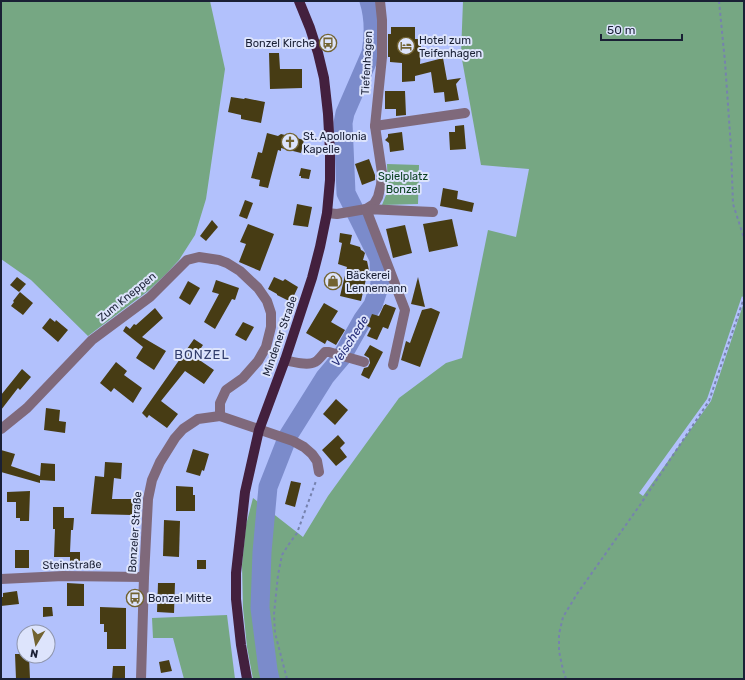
<svg xmlns="http://www.w3.org/2000/svg" width="745" height="680" font-family="Rubik,sans-serif">
<style>
.green{fill:#76a783}
.lines{fill:none;stroke-linecap:round;stroke-linejoin:round}
.river{stroke:#7b8bcb;stroke-width:19}
.building{fill:#473c14}
.path{stroke:#7682ae;stroke-width:2;stroke-dasharray:3 3;stroke-linecap:butt}
.minor{stroke:#7f697b;stroke-width:10}
.major{stroke:#43203e;stroke-width:10}
.labels{text-anchor:middle;dominant-baseline:central;stroke-width:4;stroke-linejoin:round;paint-order:stroke}
.poi-label{font-size:11px;fill:#1a2035;stroke:#dde4fc;text-anchor:start}
.street-label{font-size:11px;fill:#1a2035;stroke:#dde4fc}
.park-label{font-size:11px;fill:#0b4021;stroke:#dde4fc}
.water-label{font-size:12px;font-style:italic;fill:#242c78;stroke:#dde4fc}
.quarter-label{font-size:13px;letter-spacing:1px;fill:#323d6d;stroke:#dde4fc}
</style>
<rect width="100%" height="100%" fill="#b2c1fc"/>
<g class="green">
<path d="M 1,1 L 210,1 L 225,69 L 206,199 L 195,235 L 179,260 L 166,274 L 148,291 L 88,336 L 31,280 L 1,259 Z"/>
<path d="M 463,1 L 744,1 L 744,299 L 742,296 L 707,399 L 639,493 L 643,496 L 711,401 L 744,302 L 744,679 L 253,679 L 247,647 L 243,608 L 242,565 L 246,525 L 253,498 L 303,537 L 328,496 L 399,398 L 446,363 L 462,358 L 488,230 L 516,237 L 529,169 L 481,165 L 461,54 Z"/>
<path d="M 387,164 L 419,165 L 418,204 L 382,205 L 388,190 Z"/>
<path d="M 227,615 L 235,679 L 184,679 L 173,638 L 153,638 L 152,618 Z"/>
</g>
<g class="lines">
<path class="river" d="M 270,679 L 268,670 L 260,608 L 262,552 L 268,487 L 288,436 L 325,377 L 341,358 L 363,319 L 373,305 L 380,284 L 379,259 L 346,193 L 343,123 L 345,113 L 371,53 C 374,36 374,17 369,1"/>
</g>
<g class="building">
<path d="M 391,27 L 415,27 L 415,39 L 418,39 L 418,44 L 421,44 L 420,64 L 443,58 L 447,80 L 461,78 L 456,84 L 459,100 L 445,102 L 444,92 L 434,93 L 431,72 L 415,76 L 415,81 L 402,82 L 402,63 L 390,62 L 390,57 L 388,57 L 388,34 L 391,34 Z"/>
<path d="M 269,53 L 279,53 L 280,69 L 302,69 L 302,88 L 270,89 Z"/>
<path d="M 385,91 L 405,91 L 406,115 L 396,116 L 396,109 L 385,109 Z"/>
<path d="M 231,97 L 244,99 L 245,98 L 265,102 L 261,123 L 241,119 L 241,115 L 228,112 Z"/>
<path d="M 464,125 L 466,149 L 450,150 L 449,132 L 455,132 L 455,126 Z"/>
<path d="M 402,132 L 404,150 L 390,152 L 389,143 L 385,140 L 388,137 L 388,134 Z"/>
<path d="M 267,133 L 278,136 L 281,134 L 304,140 L 301,153 L 281,148 L 281,151 L 278,150 L 268,188 L 259,186 L 260,180 L 251,178 L 258,152 L 262,153 Z"/>
<path d="M 369,159 L 375,175 L 375,180 L 362,185 L 355,164 Z"/>
<path d="M 301,168 L 311,170 L 309,179 L 301,178 L 301,176 L 299,176 Z"/>
<path d="M 443,188 L 458,191 L 457,199 L 474,203 L 472,212 L 440,206 Z"/>
<path d="M 245,200 L 253,203 L 247,219 L 239,216 Z"/>
<path d="M 297,204 L 312,207 L 308,227 L 293,225 Z"/>
<path d="M 452,219 L 458,246 L 429,252 L 423,224 Z"/>
<path d="M 212,220 L 218,227 L 206,241 L 200,236 Z"/>
<path d="M 248,224 L 274,234 L 260,271 L 239,262 L 246,244 L 240,242 Z"/>
<path d="M 405,225 L 412,253 L 393,258 L 386,229 Z"/>
<path d="M 340,233 L 352,235 L 350,244 L 360,247 L 361,250 L 363,251 L 365,253 L 363,260 L 367,261 L 371,280 L 366,279 L 361,301 L 340,296 L 347,267 L 338,264 L 342,243 L 339,242 Z"/>
<path d="M 17,277 L 26,284 L 19,292 L 10,285 Z"/>
<path d="M 274,277 L 283,281 L 285,279 L 293,284 L 298,287 L 291,302 L 277,295 L 277,294 L 268,289 Z"/>
<path d="M 418,277 L 425,307 L 411,304 Z"/>
<path d="M 216,280 L 239,288 L 235,300 L 232,299 L 215,329 L 204,322 L 219,294 L 212,292 Z"/>
<path d="M 188,281 L 200,288 L 190,305 L 179,298 Z"/>
<path d="M 20,292 L 33,303 L 23,315 L 11,306 L 14,302 L 13,301 Z"/>
<path d="M 324,303 L 338,311 L 331,322 L 345,330 L 336,345 L 327,340 L 325,344 L 306,333 Z"/>
<path d="M 385,304 L 396,308 L 388,329 L 383,327 L 377,340 L 367,336 L 371,328 L 367,326 L 372,314 L 379,316 L 384,305 L 385,305 Z"/>
<path d="M 155,308 L 163,318 L 142,337 L 166,351 L 154,370 L 136,358 L 143,347 L 123,331 L 126,326 L 130,329 L 134,324 L 136,325 Z"/>
<path d="M 431,308 L 440,312 L 420,367 L 401,360 L 406,341 L 410,343 L 422,310 Z"/>
<path d="M 50,318 L 55,322 L 56,320 L 68,330 L 58,342 L 42,328 Z"/>
<path d="M 243,322 L 254,327 L 246,341 L 235,335 Z"/>
<path d="M 194,339 L 203,345 L 195,357 L 214,370 L 204,384 L 185,371 L 161,401 L 178,414 L 167,428 L 149,415 L 147,418 L 142,413 Z"/>
<path d="M 370,345 L 383,352 L 369,379 L 361,375 L 364,368 L 368,367 L 370,363 L 369,358 L 364,355 Z"/>
<path d="M 116,362 L 127,371 L 124,375 L 142,388 L 133,403 L 114,388 L 111,392 L 100,383 Z"/>
<path d="M 22,369 L 31,377 L 20,390 L 18,388 L 1,410 L 1,395 Z"/>
<path d="M 336,399 L 348,410 L 335,425 L 323,414 Z"/>
<path d="M 46,408 L 60,410 L 59,421 L 66,422 L 65,433 L 44,430 Z"/>
<path d="M 338,435 L 345,443 L 340,448 L 347,457 L 336,466 L 322,450 Z"/>
<path d="M 193,449 L 209,454 L 204,471 L 202,470 L 200,476 L 186,472 Z"/>
<path d="M 1,450 L 15,454 L 11,466 L 40,476 L 41,463 L 55,464 L 55,481 L 40,480 L 40,483 L 1,472 Z"/>
<path d="M 105,462 L 122,463 L 121,479 L 114,478 L 112,499 L 133,499 L 132,515 L 91,514 L 95,476 L 104,477 Z"/>
<path d="M 291,481 L 301,483 L 295,507 L 285,504 Z"/>
<path d="M 176,486 L 193,487 L 193,495 L 195,495 L 195,511 L 176,511 Z"/>
<path d="M 30,491 L 29,521 L 20,521 L 20,518 L 16,518 L 16,502 L 7,502 L 7,492 Z"/>
<path d="M 53,507 L 64,507 L 64,518 L 74,518 L 73,530 L 71,530 L 70,552 L 80,552 L 80,561 L 70,561 L 70,557 L 54,557 L 55,529 L 53,529 Z"/>
<path d="M 164,520 L 180,521 L 179,557 L 163,556 Z"/>
<rect x="15" y="550" width="14" height="18"/>
<rect x="197" y="560" width="9" height="9"/>
<path d="M 67,583 L 84,584 L 84,606 L 67,606 Z"/>
<path d="M 158,583 L 175,583 L 174,613 L 157,612 Z"/>
<path d="M 17,591 L 19,604 L 1,606 L 1,597 L 3,597 L 3,593 Z"/>
<path d="M 43,607 L 52,607 L 53,616 L 43,617 Z"/>
<path d="M 100,607 L 126,608 L 126,649 L 107,649 L 107,632 L 104,632 L 104,624 L 100,624 Z"/>
<path d="M 15,654 L 24,654 L 24,656 L 29,656 L 30,679 L 16,679 Z"/>
<path d="M 169,660 L 172,671 L 161,673 L 159,662 Z"/>
<path d="M 113,666 L 125,666 L 125,679 L 112,679 Z"/>
</g>
<g class="lines">
<g class="path">
<path d="M 719,1 L 725,62 L 731,148 L 733,204 L 744,238"/>
<path d="M 287,679 L 275,633 L 274,614 L 278,575 L 282,555 L 289,544 L 297,533 L 316,481"/>
<path d="M 566,679 L 563,670 L 559,651 L 559,634 L 563,617 L 577,594 L 640,505 L 709,401 L 744,298"/>
</g>
<g class="minor">
<path d="M 375,126 L 465,113"/>
<path d="M 327,213 L 337,214 L 366,209 L 374,204 L 378,197 L 381,185 L 382,173 L 375,126 L 382,57 L 382,20 L 380,1"/>
<path d="M 285,360 C 293,362 308,366 315,362 C 319,360 322,355 325,352 L 329,352 L 364,362"/>
<path d="M 393,365 L 405,310 L 366,209 L 433,212"/>
<path d="M 1,429 L 27,408 L 92,340 L 150,297 L 187,260 L 199,257 L 219,260 L 227,263 L 240,271 L 258,288 L 267,301 L 271,313 L 271,327 L 266,347 L 258,361 L 243,378 L 226,390 L 220,403 L 220,416"/>
<path d="M 1,579 L 63,576 L 144,577"/>
<path d="M 141,679 L 144,577 L 148,499 L 152,480 L 160,462 L 175,438 L 183,429 L 198,419 L 220,416 L 293,441 L 304,447 L 312,454 L 317,461 L 319,472"/>
</g>
<path class="major" d="M 247,679 L 241,645 L 236,599 L 236,573 L 245,492 L 259,430 L 285,360 L 312,278 L 320,247 L 327,213 L 330,180 L 330,151 L 328,114 L 324,78 L 318,53 L 310,28 L 299,1"/>
</g>
<defs>
<symbol id="bus-ring" viewBox="-11 -11 22 22"><circle r="9.5" fill="#dde4fc" stroke="#726331" stroke-width="1.5"/><path d="M-5-6H5V4H4V6H2V4H-2V6H-4V4H-5ZM-3.5-4V0h7V-4ZM-3.5 1.2v1.5H-2V1.2ZM2 1.2v1.5H3.5V1.2Z" fill="#726331"/></symbol>
<symbol id="hotel-ring" viewBox="-11 -11 22 22"><circle r="9.5" fill="#dde4fc" stroke="#726331" stroke-width="1.5"/><path d="M-6-4.5h1.5V1H6V5H4.5V3h-9V5H-6ZM-4 0a1.8 1.8 0 1 1 3.6 0ZM.5 0V-2.5h3Q6-2.5 6 0Z" fill="#726331"/></symbol>
<symbol id="church-ring" viewBox="-11 -11 22 22"><circle r="9.5" fill="#dde4fc" stroke="#726331" stroke-width="1.5"/><path d="M-1.2-6h2.4v3.5h3.3v2.4h-3.3V6h-2.4V-.1h-3.3v-2.4h3.3Z" fill="#726331"/></symbol>
<symbol id="shop-ring" viewBox="-11 -11 22 22"><circle r="9.5" fill="#dde4fc" stroke="#726331" stroke-width="1.5"/><path d="M-5-2.5h2.3a2.7 3.5 0 0 1 5.4 0H5L5.5 6h-11ZM-1.5-2.5h3a1.5 2.3 0 0 0-3 0Z" fill="#726331"/></symbol>
</defs>
<g fill-rule="evenodd">
<use href="#bus-ring" x="318" y="33" width="20" height="20"/>
<use href="#hotel-ring" x="396" y="36" width="20" height="20"/>
<use href="#church-ring" x="280" y="132" width="20" height="20"/>
<use href="#shop-ring" x="323" y="271" width="20" height="20"/>
<use href="#bus-ring" x="125" y="588" width="20" height="20"/>
</g>
<g class="labels">
<g class="poi-label">
<text x="419" y="40">Hotel zum<tspan x="419" dy="13">Teifenhagen</tspan></text>
<text x="315" y="43" text-anchor="end">Bonzel Kirche</text>
<text x="303" y="136">St. Apollonia<tspan x="303" dy="13">Kapelle</tspan></text>
<text x="346" y="275">Bäckerei<tspan x="346" dy="13">Lennemann</tspan></text>
<text x="148" y="598">Bonzel Mitte</text>
</g>
<g class="street-label">
<text transform="translate(367 63) rotate(-87)">Tiefenhagen</text>
<text transform="translate(127 297) rotate(-39)">Zum Kneppen</text>
<text transform="translate(280 336) rotate(-71)">Mindener Straße</text>
<text transform="translate(135 532) rotate(-86)">Bonzeler Straße</text>
<text transform="translate(72 565) rotate(-1)">Steinstraße</text>
</g>
<g class="park-label">
<text x="403" y="176">Spielplatz<tspan x="403" dy="13">Bonzel</tspan></text>
</g>
<g class="water-label">
<text transform="translate(350 341) rotate(-57)">Veischede</text>
</g>
<g class="quarter-label">
<text x="202" y="354">BONZEL</text>
</g>
</g>
<rect width="745" height="680" fill="none" stroke="#1a2035" stroke-width="4"/>
<g transform="translate(36 644) rotate(190)"><circle r="19" fill="#dde4fc" stroke="#8f96ac"/>
<path d="M0-3L7 15L0 10L-7 15Z" fill="#726331"/>
<text y="-6" font-size="11" font-weight="bold" text-anchor="middle" fill="#1a2035">N</text>
</g>
<path d="M601 34v6h81v-6" fill="none" stroke="#1a2035" stroke-width="2"/>
<text x="607" y="34" font-size="12" fill="#1a2035" stroke="#dde4fc" stroke-width="3" paint-order="stroke">50 m</text>
</svg>
